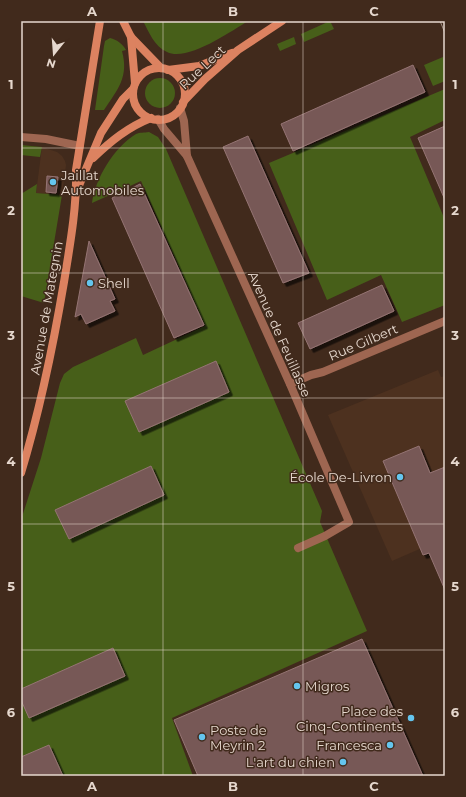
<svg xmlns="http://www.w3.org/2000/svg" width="466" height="797" font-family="Montserrat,sans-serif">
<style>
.built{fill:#4d311f}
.green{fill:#475f19}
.building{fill:#775857;stroke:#957473;filter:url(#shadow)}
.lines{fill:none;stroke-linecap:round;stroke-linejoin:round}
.minor{stroke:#9e6651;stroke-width:8}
.secondary{stroke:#dc8260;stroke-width:8}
.tram{stroke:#9d8b80;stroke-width:1}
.grid{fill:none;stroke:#e6d8ce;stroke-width:1;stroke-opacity:0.55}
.poi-dot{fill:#64c5ee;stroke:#412a1c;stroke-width:1.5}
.labels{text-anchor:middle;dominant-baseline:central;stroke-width:3;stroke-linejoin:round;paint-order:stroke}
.street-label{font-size:13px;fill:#e6d8ce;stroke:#412a1c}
.poi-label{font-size:13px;fill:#e6d8ce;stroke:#412a1c;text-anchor:start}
.neatline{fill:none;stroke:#e6d8ce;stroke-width:1.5}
.grid-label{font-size:13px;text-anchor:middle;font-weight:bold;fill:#e6d8ce}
</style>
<defs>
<filter id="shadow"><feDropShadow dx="3.5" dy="3.5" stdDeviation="0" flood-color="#0009"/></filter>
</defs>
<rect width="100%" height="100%" fill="#412a1c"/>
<g class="built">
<path d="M 42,147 L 57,152 L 62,156 L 65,161 L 66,165 L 62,195 L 36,193 Z"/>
<path d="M 438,370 L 441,377 L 445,376 L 445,538 L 392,561 L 328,415 Z"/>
</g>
<g class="green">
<path d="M 143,21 L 248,21 C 230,32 187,62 167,52 C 154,46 149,32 143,21 Z"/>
<path d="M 330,21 L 334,29 L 304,42 L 301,34 Z"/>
<path d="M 294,37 L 296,44 L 280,51 L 277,44 Z"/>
<path d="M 110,38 C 117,40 122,43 126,50 L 122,51 C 129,77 118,89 104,110 L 95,110 L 104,46 L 105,41 Z"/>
<path d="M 443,57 L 445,62 L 445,81 L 433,86 L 424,65 Z"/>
<circle cx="160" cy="93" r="15"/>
<path d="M 445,89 L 445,120 L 410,137 L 445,220 L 445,305 L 402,322 L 381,275 L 327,300 L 269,163 Z"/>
<path d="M 149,132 L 158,137 L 166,149 L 322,511 L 320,522 L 367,631 L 172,718 L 193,776 L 21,776 L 21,520 L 41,458 L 60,383 L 64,374 L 73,367 L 136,338 L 143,355 L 205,326 L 141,181 L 92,203 C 95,179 114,147 136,134 C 140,132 144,133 149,132 Z"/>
<path d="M 21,145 L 42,147 L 40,157 L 21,155 Z"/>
<path d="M 37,184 L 36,193 L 62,195 L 44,303 L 21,296 L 21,194 Z"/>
</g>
<g class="building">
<path d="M 413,65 L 425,92 L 293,151 L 281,124 Z"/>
<path d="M 445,126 L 445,200 L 418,138 Z"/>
<path d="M 248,136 L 309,273 L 283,283 L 223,147 Z"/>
<path d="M 47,176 L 58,177 L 56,193 L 46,192 Z"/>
<path d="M 140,184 L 204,325 L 174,338 L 112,198 Z"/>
<path d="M 89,241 L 115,299 L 110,301 L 115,311 L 86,324 L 81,314 L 75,317 Z"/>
<path d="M 382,285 L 394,311 L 310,349 L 298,323 Z"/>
<path d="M 216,361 L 229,392 L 139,432 L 125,401 Z"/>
<path d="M 419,446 L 430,473 L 445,467 L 445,590 L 429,553 L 423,555 L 383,461 Z"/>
<path d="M 151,466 L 164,495 L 69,539 L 55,510 Z"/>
<path d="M 362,639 L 423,776 L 198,776 L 174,720 Z"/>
<path d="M 113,648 L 125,676 L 29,718 L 21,700 L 21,689 Z"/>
<path d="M 49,745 L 63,776 L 21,776 L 21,757 Z"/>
</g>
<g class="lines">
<g class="minor">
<path d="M 180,108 L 184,121 L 187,156"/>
<path d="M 158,119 L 164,129 L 187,156 L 290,384 L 349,522 L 325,536 L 298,548"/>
<path d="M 21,137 L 46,139 L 80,146"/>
<path d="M 290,384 L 311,375 L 323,372 L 445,321"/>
</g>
<g class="secondary">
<path d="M 123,21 L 131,37 L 161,68"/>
<path d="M 131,37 L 135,83"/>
<circle cx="159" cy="94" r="26"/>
<path d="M 168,70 L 199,66 L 232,53"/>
<path d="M 183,102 L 205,79 L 238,50 L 282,21"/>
<path d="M 93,158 C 111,141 128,127 151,118"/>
<path d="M 78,188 L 101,133 L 123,99 L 133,89"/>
<path d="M 21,473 C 40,410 53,347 64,282 C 70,245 77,207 76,170 L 100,21"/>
</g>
<path class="tram" d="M 440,21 L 445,33"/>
</g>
<path class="grid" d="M 163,21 L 163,776M 303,21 L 303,776M 21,148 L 445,148M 21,273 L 445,273M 21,398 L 445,398M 21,524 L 445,524M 21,650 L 445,650"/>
<g class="poi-dot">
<circle cx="53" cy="182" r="4"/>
<circle cx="90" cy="283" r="4"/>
<circle cx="400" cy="477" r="4"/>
<circle cx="297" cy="686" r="4"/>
<circle cx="411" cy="718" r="4"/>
<circle cx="202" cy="737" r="4"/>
<circle cx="390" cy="745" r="4"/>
<circle cx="343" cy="762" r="4"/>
</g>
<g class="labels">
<g class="street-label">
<text transform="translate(202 67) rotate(-43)">Rue Lect</text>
<text transform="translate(46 308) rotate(-80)">Avenue de Mategnin</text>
<text transform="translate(280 334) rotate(66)">Avenue de Feuillasse</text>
<text transform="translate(363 342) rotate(-23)">Rue Gilbert</text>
</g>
<g class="poi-label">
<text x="61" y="175">Jaillat<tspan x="61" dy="15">Automobiles</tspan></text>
<text x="98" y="283">Shell</text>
<text x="392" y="477" text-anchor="end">École De-Livron</text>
<text x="305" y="686">Migros</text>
<text x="403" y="711" text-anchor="end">Place des<tspan x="403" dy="15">Cinq-Continents</tspan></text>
<text x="210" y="730">Poste de<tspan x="210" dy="15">Meyrin 2</tspan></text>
<text x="382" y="745" text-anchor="end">Francesca</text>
<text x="335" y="762" text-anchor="end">L'art du chien</text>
</g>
</g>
<rect width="466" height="797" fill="none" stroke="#412a1c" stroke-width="44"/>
<g transform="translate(54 54) rotate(197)" stroke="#412a1c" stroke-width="3" paint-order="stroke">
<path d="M0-3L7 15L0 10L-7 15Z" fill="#e6d8ce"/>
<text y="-6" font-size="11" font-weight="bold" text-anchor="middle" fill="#e6d8ce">N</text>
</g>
<rect x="22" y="22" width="422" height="753" class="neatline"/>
<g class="grid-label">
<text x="92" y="16">A</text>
<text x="233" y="16">B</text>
<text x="374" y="16">C</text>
<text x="11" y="89">1</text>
<text x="455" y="89">1</text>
<text x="11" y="215">2</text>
<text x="455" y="215">2</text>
<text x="11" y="340">3</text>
<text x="455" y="340">3</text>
<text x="11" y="466">4</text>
<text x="455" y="466">4</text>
<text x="11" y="591">5</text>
<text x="455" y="591">5</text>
<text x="11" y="717">6</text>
<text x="455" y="717">6</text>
<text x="92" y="791">A</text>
<text x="233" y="791">B</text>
<text x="374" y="791">C</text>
</g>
</svg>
